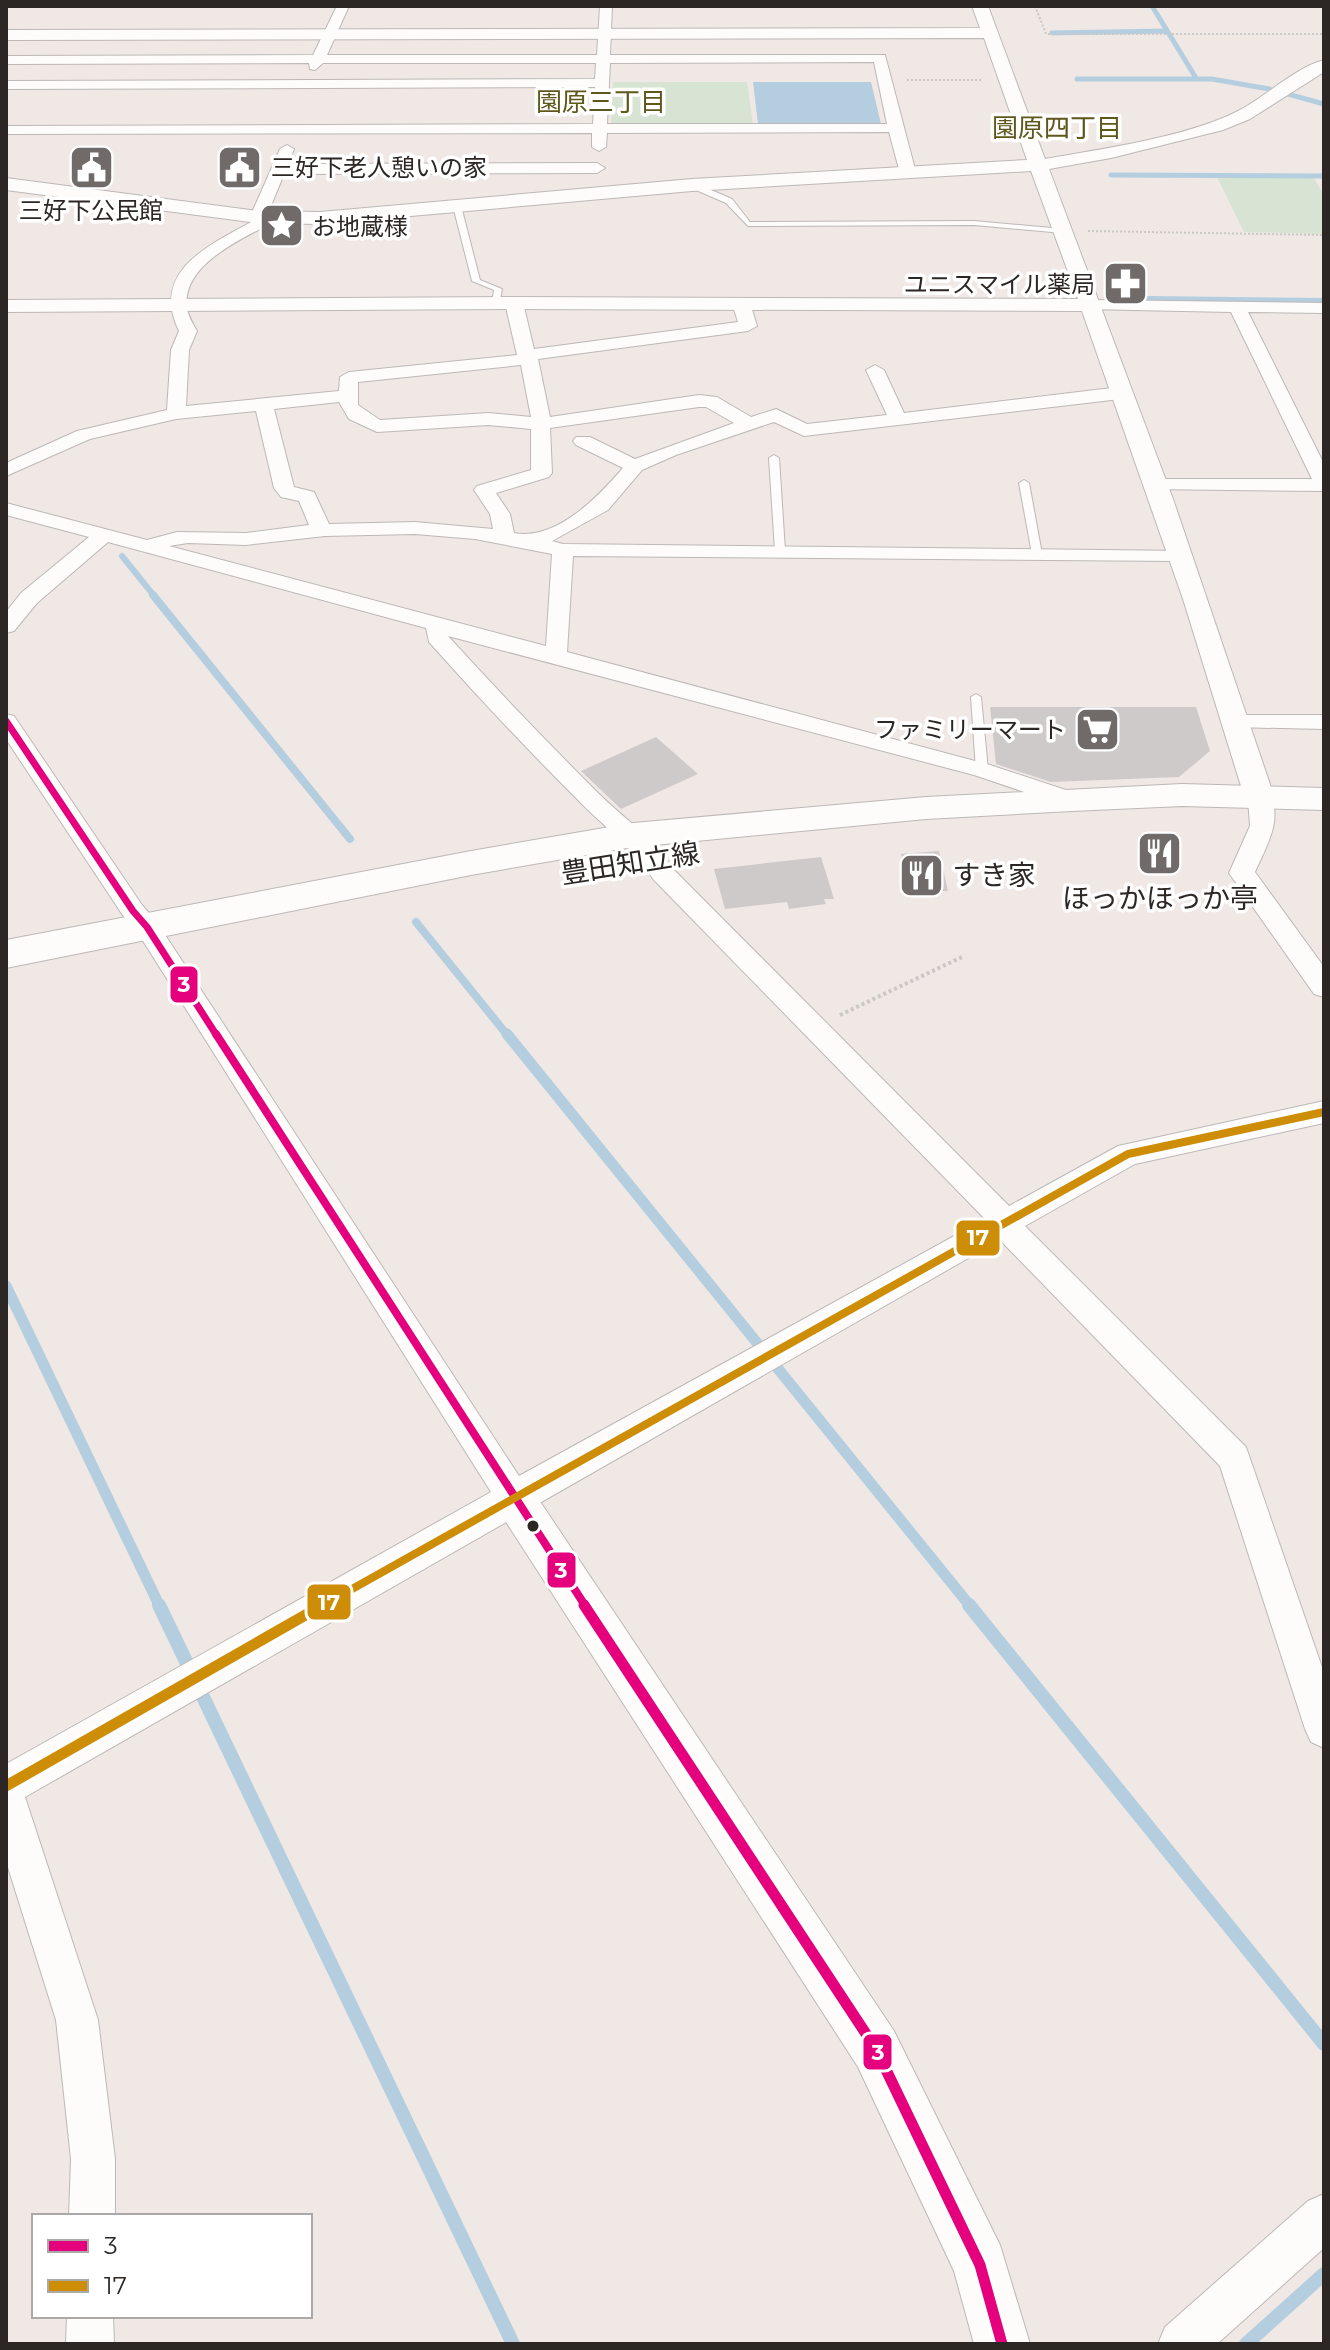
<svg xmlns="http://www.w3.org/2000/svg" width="1330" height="2350" font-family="Montserrat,'Noto Sans JP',sans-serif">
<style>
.green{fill:#d7e4d3}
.water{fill:#b4cee0}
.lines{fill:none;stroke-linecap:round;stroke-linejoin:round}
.stream-far4{stroke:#b4cee0;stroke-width:5}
.stream-far3{stroke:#b4cee0;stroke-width:6}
.stream-far2{stroke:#b4cee0;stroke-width:8}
.stream-far1{stroke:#b4cee0;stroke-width:11}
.stream{stroke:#b4cee0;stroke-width:14}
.building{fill:#cfcaca}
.service-casing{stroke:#bdb8b6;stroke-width:2}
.minor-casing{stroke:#bdb8b6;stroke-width:2}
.tertiary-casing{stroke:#bdb8b6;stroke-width:2}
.primary-casing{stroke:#bdb8b6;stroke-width:2}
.path-far1{stroke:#cac8c7;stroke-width:2;stroke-dasharray:2 2;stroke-linecap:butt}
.path{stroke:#cac8c7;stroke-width:4;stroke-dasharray:3 3;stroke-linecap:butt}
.service{fill:#fdfcfb;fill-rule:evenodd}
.minor{fill:#fdfcfb;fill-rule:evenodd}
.tertiary{fill:#fdfcfb;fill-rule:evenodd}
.primary{fill:#fdfcfb;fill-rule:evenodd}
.bus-1-far2-casing{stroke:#fff;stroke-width:12}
.bus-1-far1-casing{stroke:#fff;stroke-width:14}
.bus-1-casing{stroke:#fff;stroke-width:17}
.bus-2-far1-casing{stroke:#fff;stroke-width:14}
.bus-2-casing{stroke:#fff;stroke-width:17}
.bus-1-far2{stroke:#e5007d;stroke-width:7}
.bus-1-far1{stroke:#e5007d;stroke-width:8}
.bus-1{stroke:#e5007d;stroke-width:11}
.bus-2-far1{stroke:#ce8d07;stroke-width:8}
.bus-2{stroke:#ce8d07;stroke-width:11}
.bus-dot{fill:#2c2725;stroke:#fff;stroke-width:3}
.labels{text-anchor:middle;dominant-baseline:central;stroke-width:7;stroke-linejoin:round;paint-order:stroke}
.far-poi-label{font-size:24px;fill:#2c2725;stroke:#fff;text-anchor:start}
.far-neighbourhood-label{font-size:26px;fill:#5f581c;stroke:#fff}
.street-label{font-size:28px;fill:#2c2725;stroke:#fff}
.poi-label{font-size:28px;fill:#2c2725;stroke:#fff;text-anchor:start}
.line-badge{stroke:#fff;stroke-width:3}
.badge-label{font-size:22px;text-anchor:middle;font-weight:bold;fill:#fff}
</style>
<rect width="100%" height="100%" fill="#efe8e5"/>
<g class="green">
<path d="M 613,82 L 747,82 L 753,125 L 611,125 Z"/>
<path d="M 1217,177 L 1313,177 L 1324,195 L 1324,234 L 1244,232 Z"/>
</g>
<path class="water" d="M 753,82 L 871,82 L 881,124 L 758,124 Z"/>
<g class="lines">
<g class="stream-far4">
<path d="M 1152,6 L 1196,78"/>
<path d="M 1052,33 L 1167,31"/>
<path d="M 1077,79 L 1212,79 L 1269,89 L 1324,104"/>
<path d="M 1111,175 L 1324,176"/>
</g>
<g class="stream-far3">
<path d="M 1147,299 L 1324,301"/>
<path d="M 122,556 L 155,597"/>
</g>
<g class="stream-far2">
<path d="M 153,595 L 350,839"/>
<path d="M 416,922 L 508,1036"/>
</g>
<g class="stream-far1">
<path d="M 507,1034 L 971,1607"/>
<path d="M 6,1286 L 160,1607"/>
</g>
<g class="stream">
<path d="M 159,1605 L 513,2344"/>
<path d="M 969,1605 L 1324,2044"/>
<path d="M 1246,2344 L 1324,2274"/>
</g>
</g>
<g class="building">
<path d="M 990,707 L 1196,707 L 1210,751 L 1179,777 L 1051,782 L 996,764 Z"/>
<path d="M 656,737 L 698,774 L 621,809 L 581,771 Z"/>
<path d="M 939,851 L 948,891 L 909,891 L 901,854 Z"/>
<path d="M 821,857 L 834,899 L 824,899 L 826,904 L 789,909 L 787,902 L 725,909 L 714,869 Z"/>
</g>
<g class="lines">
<defs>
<g id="service">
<path d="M 689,183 L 695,183 L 732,199 L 750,222 L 974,221 L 1063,229 L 1067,231 L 1063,233 L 974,225 L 748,226 L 726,203 L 689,187 Z"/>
<path d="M 457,204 L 461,206 L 480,280 L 502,289 L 499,305 L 492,303 L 494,290 L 472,281 L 453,206 Z"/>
<path d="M 774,455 L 779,458 L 785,551 L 780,554 L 775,551 L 769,458 Z"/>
<path d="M 1024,480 L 1029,483 L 1042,554 L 1037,557 L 1032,554 L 1019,483 Z"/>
<path d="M 976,694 L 981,697 L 988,770 L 982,773 L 976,770 L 971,697 Z"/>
</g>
<g id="minor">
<path d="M 337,6 L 349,6 L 327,55 L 597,55 L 600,6 L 612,6 L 610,55 L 885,55 L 916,173 L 908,178 L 900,173 L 889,132 L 607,133 L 606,147 L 599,151 L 592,147 L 592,133 L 6,134 L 6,126 L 593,124 L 595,87 L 6,89 L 6,81 L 595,79 L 596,63 L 323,63 L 315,70 L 310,69 L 309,63 L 6,64 L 6,56 L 313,55 ZM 874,62 L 887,124 L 607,124 L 610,63 Z"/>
<path d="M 287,145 L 294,149 L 288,164 L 597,163 L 605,168 L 597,173 L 284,174 L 268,213 L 277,214 L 277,220 C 245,238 181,263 187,308 C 188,316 193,324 197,331 L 189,350 L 186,406 L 339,391 L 340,377 L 349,372 L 517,355 L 505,303 L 514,298 L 523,303 L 534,349 L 738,322 L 732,303 L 741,298 L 750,303 L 757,326 L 748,331 L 538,359 L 550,417 L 699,395 L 717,397 L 751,417 L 776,409 L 807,424 L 887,415 L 866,370 L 875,365 L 884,370 L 904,413 L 1120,387 L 1129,393 L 1120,399 L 804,436 L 774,422 L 676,455 L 642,470 L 608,510 L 552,541 L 563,544 L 1186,551 L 1189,555 L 1186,559 L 1179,561 L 573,556 L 567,652 L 990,765 L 1081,795 L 1084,800 L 1081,805 L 1063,805 L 974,775 L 448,636 C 497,690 547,742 598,793 C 623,818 653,837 672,868 L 1009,1206 L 1118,1146 L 1324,1101 L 1324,1123 L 1135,1164 L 1025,1226 L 1246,1447 L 1324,1673 L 1324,1748 L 1311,1742 L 1305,1729 L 1220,1466 L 1000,1240 L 25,1797 L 98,2020 L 115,2159 L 115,2216 L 69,2216 L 71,2159 L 56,2020 L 6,1861 L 6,1764 L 491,1492 L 138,933 L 124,917 L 6,739 L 6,714 L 14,716 L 142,905 L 156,921 L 519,1476 L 985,1219 L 653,879 C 633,847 603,826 577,799 C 526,748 477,696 429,642 L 426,628 L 108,542 L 37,603 L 14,631 L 6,633 L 6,612 L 21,593 L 89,537 L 6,515 L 6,503 L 147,540 L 177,532 L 246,533 L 309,525 L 299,501 L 281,497 L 274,488 L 256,411 L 176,419 L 90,439 L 6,476 L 6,463 L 77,431 L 167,410 L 171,350 L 179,331 C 150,271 208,246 253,221 L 250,217 L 280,149 ZM 521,365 L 531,417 L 488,413 L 380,420 L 358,405 L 358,382 ZM 339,402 L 349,419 L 377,432 L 488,425 L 531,429 L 531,470 L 477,486 L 474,490 L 490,514 L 493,529 L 415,522 L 329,524 L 314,492 L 294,487 L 274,409 ZM 699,407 L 706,407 L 734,423 L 635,459 L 590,437 L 576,437 L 573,441 L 576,445 L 623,468 C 598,497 556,541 514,533 L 510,514 L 496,493 L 549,477 L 552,473 L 550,428 ZM 415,534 L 475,539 L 552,554 L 546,646 L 169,546 L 188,543 L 246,545 L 325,536 Z"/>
<path d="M 1091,300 L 1324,303 L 1324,313 L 1248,312 L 1324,464 L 1324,491 L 1147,489 L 1144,485 L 1154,479 L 1312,479 L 1231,312 L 1085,309 L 1082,305 Z"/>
<path d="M 1238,715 L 1324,715 L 1324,729 L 1230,727 L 1226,722 L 1230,717 Z"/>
<path d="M 1260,791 L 1269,794 C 1284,819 1265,849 1255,872 L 1324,967 L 1324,997 L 1314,994 L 1229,873 L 1250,826 L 1248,799 L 1251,794 Z"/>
<path d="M 1324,2194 L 1324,2248 L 1217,2344 L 1158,2344 L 1165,2327 L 1308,2201 Z"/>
<path d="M 67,2316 L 113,2316 L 114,2344 L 66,2344 Z"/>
</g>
<g id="tertiary">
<path d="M 972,6 L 988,6 L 1045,159 C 1101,149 1188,137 1238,111 C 1266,97 1294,68 1324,60 L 1324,72 L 1250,119 L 1223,130 L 1111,158 L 1049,169 L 1173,499 L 1275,799 L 1270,806 L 1260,808 L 1250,806 L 1245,799 L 1183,599 L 1082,311 L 514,309 L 6,312 L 6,300 L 514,297 L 1078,299 L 1031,171 L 692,191 L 320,224 L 258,223 L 6,190 L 6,178 L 258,211 L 320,212 L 692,179 L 1027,160 L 984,38 L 6,40 L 6,30 L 980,28 Z"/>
<path d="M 514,1479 L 529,1485 L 894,2031 L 1000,2245 L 1030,2344 L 974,2344 L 954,2271 L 858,2067 L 499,1511 L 493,1498 L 499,1485 Z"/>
</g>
<path id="primary" d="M 1182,784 L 1324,788 L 1324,810 L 1182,806 L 1072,811 L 926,819 L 633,847 L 471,875 L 6,968 L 6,940 L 471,851 L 633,823 L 926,797 Z"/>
</defs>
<use href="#service" class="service-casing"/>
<use href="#minor" class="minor-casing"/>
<use href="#tertiary" class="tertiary-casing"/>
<use href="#primary" class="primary-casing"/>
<g class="path-far1">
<path d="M 1035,6 L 1046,34 L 1324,34"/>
<path d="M 907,80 L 981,80"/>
<path d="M 1088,231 L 1324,235"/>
</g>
<path class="path" d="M 840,1015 L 962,957"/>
<use href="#service" class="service"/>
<use href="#minor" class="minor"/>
<use href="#tertiary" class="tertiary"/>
<use href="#primary" class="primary"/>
<defs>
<path id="bus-1-far2" d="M 6,721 L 133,911 L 147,927 L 217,1036"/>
<path id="bus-1-far1" d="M 216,1034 L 586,1607"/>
<path id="bus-1" d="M 584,1605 L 876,2049 L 980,2265 L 1002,2344"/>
<path id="bus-2-far1" d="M 320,1607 L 1128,1154 L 1324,1112"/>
<path id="bus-2" d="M 6,1786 L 323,1605"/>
</defs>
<use href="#bus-1-far2" class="bus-1-far2-casing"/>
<use href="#bus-1-far1" class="bus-1-far1-casing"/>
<use href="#bus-1" class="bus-1-casing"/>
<use href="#bus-2-far1" class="bus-2-far1-casing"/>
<use href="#bus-2" class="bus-2-casing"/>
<use href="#bus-1-far2" class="bus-1-far2"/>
<use href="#bus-1-far1" class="bus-1-far1"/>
<use href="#bus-1" class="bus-1"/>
<use href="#bus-2-far1" class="bus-2-far1"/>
<use href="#bus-2" class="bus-2"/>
</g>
<defs>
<symbol id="civic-square" viewBox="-11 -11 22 22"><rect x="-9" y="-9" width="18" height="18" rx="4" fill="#706b68" stroke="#fff"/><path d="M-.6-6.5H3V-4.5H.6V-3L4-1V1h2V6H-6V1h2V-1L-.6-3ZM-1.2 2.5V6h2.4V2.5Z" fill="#fff"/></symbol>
<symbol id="sight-square" viewBox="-11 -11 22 22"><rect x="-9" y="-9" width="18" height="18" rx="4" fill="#706b68" stroke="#fff"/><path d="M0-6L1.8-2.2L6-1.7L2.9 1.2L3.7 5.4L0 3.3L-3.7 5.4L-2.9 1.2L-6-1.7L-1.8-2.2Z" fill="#fff"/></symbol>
<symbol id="pharmacy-square" viewBox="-11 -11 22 22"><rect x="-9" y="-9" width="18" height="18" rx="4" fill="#706b68" stroke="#fff"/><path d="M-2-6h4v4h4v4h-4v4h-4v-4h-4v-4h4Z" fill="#fff"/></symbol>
<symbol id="supermarket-square" viewBox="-11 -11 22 22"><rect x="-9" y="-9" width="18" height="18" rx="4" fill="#706b68" stroke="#fff"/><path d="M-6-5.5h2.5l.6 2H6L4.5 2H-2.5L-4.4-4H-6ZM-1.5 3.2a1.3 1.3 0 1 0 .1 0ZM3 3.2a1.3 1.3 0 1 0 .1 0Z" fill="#fff"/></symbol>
<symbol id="restaurant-square" viewBox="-11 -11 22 22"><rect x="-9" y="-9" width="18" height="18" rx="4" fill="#706b68" stroke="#fff"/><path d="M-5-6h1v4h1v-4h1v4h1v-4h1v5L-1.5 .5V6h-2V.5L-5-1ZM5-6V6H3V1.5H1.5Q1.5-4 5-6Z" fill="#fff"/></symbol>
</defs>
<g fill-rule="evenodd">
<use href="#civic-square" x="214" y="142" width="51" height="51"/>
<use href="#civic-square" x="66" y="142" width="51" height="51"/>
<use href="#sight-square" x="256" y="200" width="51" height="51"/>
<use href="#pharmacy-square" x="1100" y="258" width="51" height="51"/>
<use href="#supermarket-square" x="1072" y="704" width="51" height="51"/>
<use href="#restaurant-square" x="1134" y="828" width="51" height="51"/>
<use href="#restaurant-square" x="896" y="850" width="51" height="51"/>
</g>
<circle class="bus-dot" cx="533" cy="1526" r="7"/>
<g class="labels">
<g class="far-poi-label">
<text x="271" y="167">三好下老人憩いの家</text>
<text x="91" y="210" text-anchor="middle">三好下公民館</text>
<text x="312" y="226">お地蔵様</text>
<text x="1095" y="284" text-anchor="end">ユニスマイル薬局</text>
<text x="1066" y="729" text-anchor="end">ファミリーマート</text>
</g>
<g class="far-neighbourhood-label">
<text x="601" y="102">園原三丁目</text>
<text x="1057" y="128">園原四丁目</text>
</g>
<g class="street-label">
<text transform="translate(630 863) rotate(-9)">豊田知立線</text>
</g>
<g class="poi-label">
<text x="952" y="875">すき家</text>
<text x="1160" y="898" text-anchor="middle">ほっかほっか亭</text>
</g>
</g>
<g class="line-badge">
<rect x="169" y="965" width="30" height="39" rx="8" fill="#e5007d"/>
<rect x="955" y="1219" width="46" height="38" rx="8" fill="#ce8d07"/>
<rect x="546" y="1551" width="31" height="38" rx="8" fill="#e5007d"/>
<rect x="306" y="1583" width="46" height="38" rx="8" fill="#ce8d07"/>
<rect x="862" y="2033" width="31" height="38" rx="8" fill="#e5007d"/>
</g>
<g class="badge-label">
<text x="184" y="992">3</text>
<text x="978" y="1245">17</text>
<text x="561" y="1578">3</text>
<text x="329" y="1610">17</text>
<text x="878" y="2060">3</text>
</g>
<rect width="1330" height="2350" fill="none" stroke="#2c2725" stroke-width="16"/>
<rect x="32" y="2214" width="280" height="104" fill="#ffffff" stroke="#aba9a8" stroke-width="2"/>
<rect x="48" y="2240" width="40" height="12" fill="#e5007d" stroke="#aba9a8" stroke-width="2"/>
<text x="104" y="2254" font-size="24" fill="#2c2725">3</text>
<rect x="48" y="2280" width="40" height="12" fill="#ce8d07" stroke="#aba9a8" stroke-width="2"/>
<text x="104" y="2294" font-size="24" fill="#2c2725">17</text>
</svg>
